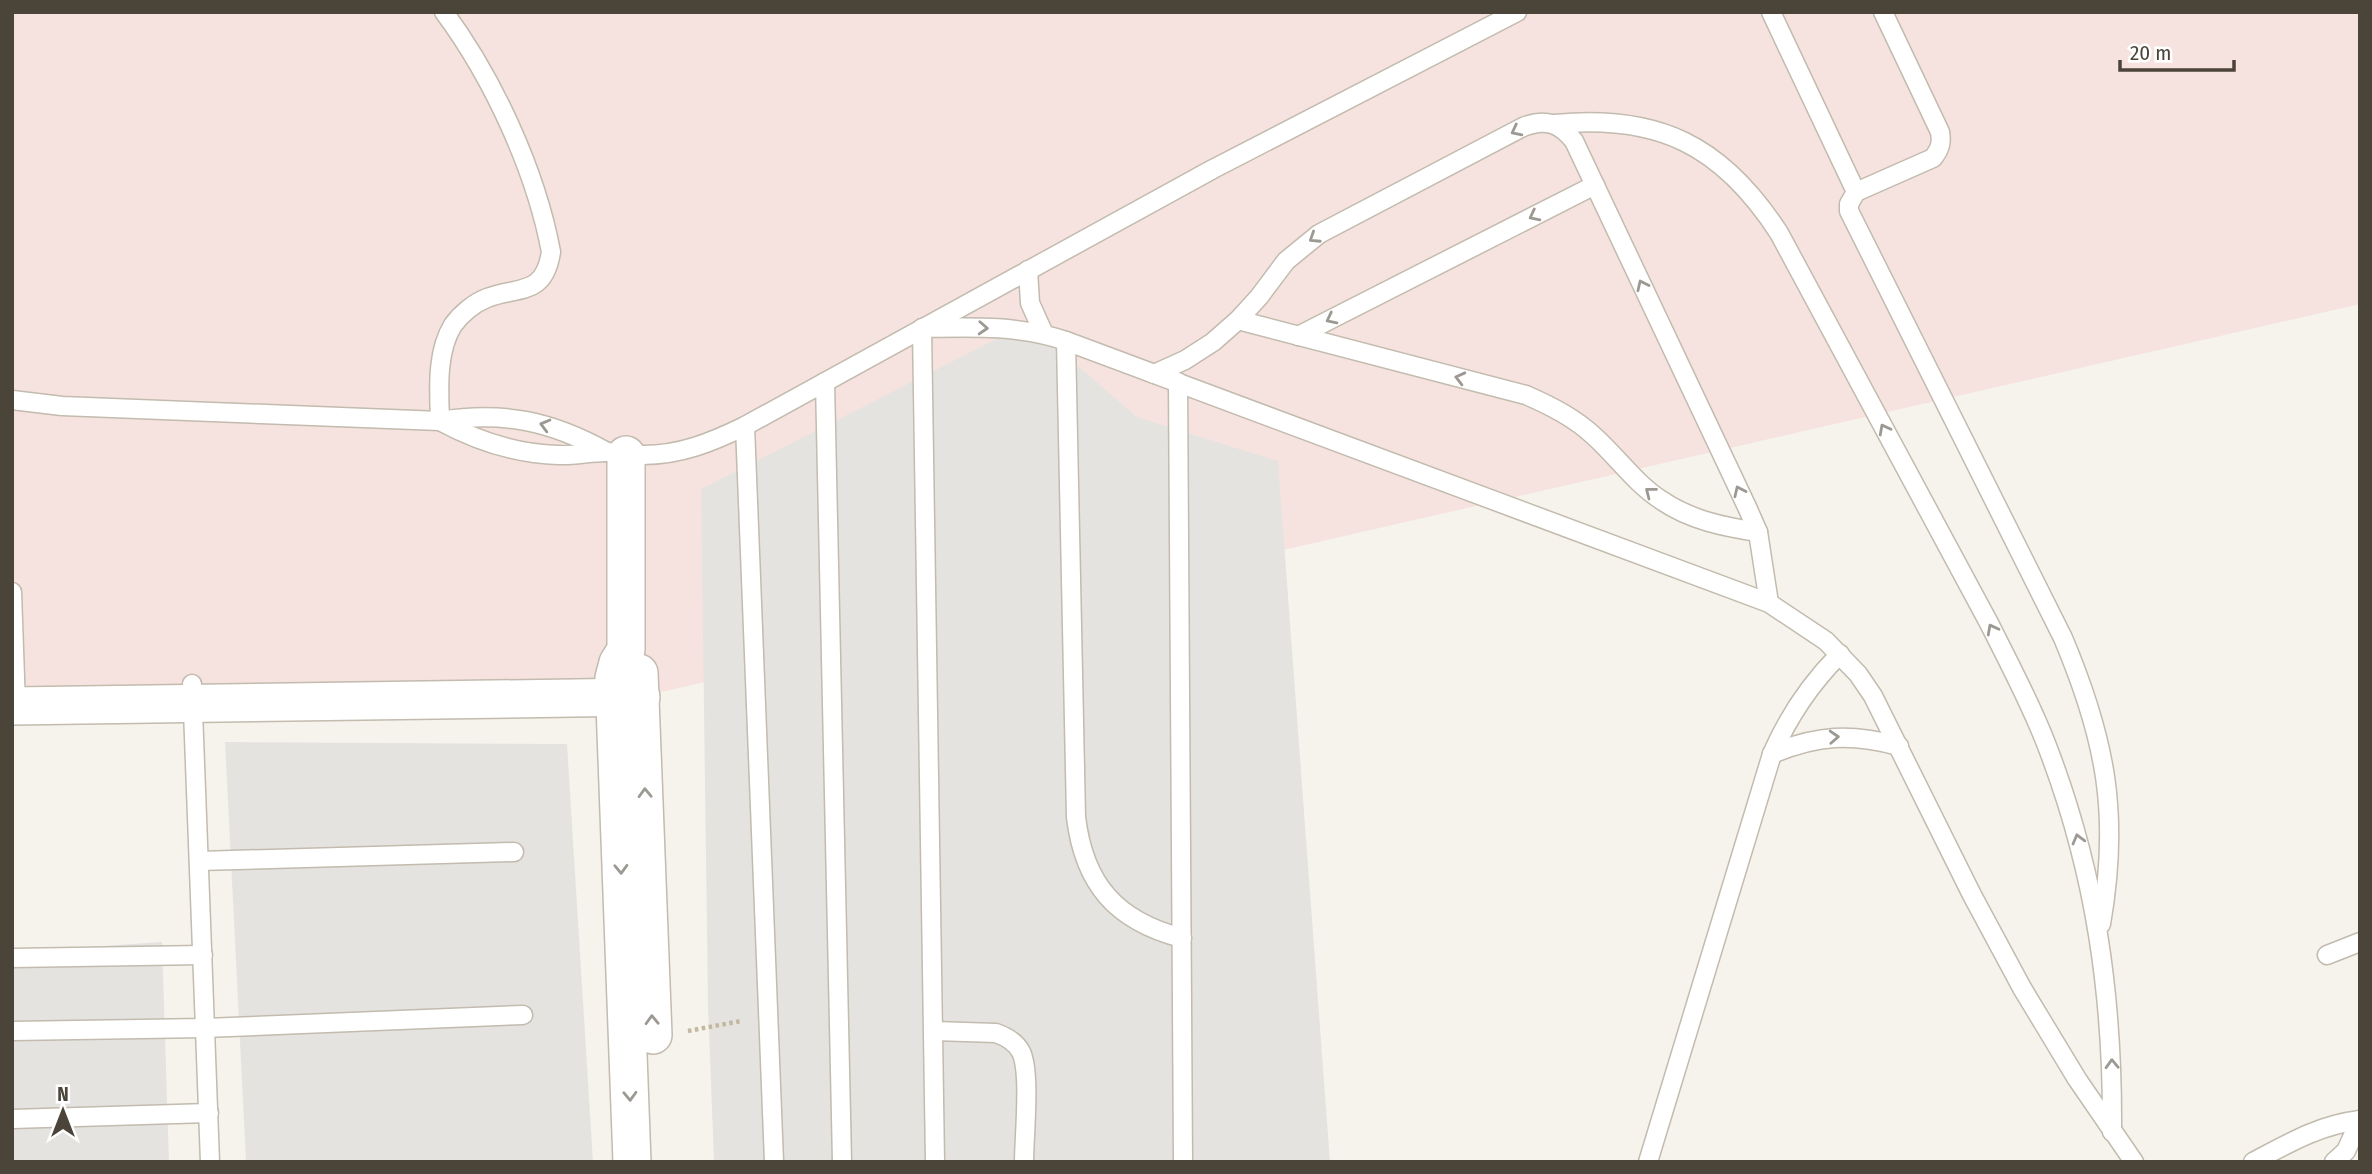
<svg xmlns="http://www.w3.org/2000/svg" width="2372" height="1174" font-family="'Fira Sans Condensed',sans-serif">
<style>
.medical{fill:#f6e3e0}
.parking{fill:#e5e3e0}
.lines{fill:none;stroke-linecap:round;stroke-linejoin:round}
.service-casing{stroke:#c2bbae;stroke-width:21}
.minor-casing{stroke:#c2bbae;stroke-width:40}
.path{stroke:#c4b79f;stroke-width:4.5;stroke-dasharray:3.5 3.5;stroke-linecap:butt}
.service{stroke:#fff;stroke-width:18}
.minor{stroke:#fff;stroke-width:37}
.oneway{stroke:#9c9892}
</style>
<rect width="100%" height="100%" fill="#f6f3ec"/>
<path class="medical" d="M 12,12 L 2360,12 L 2360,304 L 631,699 L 12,708 Z"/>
<g class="parking">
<path d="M 1028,323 L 1137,417 L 1278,461 L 1330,1162 L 714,1162 L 708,1005 L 701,489 Z"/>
<path d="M 225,742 L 567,744 L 593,1162 L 246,1162 Z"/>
<path d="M 162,942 L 169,1162 L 12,1162 L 12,952 Z"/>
</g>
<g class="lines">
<defs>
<g id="service">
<path d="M 1771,12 L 1856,192"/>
<path d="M 1883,12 L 1940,132 C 1942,143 1940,149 1933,158 L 1856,192 L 1849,204 L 1849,211 L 2063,638 C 2106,740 2120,815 2101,924"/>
<path d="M 1555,124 C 1658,114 1722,145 1779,233 L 1990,625 C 2010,665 2031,704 2047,746 C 2096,873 2113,997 2112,1132"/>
<path d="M 1028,270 L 1030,303 L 1044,334"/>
<path d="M 1238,320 L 1526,395 C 1551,406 1575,418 1595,437 C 1618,458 1635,483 1661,500 C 1690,520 1724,527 1758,532"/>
<path d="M 1298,336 L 1595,185"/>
<path d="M 1066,341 L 1076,817 C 1084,884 1116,921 1182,938"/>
<path d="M 1154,374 L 1185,360 L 1213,342 L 1238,320 L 1259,297 L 1286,261 L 1319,234 L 1523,127 C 1545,118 1560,123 1574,141 L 1747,507 L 1758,532 L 1769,603"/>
<path d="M 825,382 L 842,1162"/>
<path d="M 1178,382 L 1183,1162"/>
<path d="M 12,400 L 62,406 L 440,421 C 504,411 551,421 607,452"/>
<path d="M 440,421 C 477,441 516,454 558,455 C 574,456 590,452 606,452 C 618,452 631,455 643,455 C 681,455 712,442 745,426 L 1213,169 L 1517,12"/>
<path d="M 440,421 C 439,391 436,352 453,325 C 461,314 474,303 487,298 C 518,286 544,297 551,252 C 536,171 493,78 444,12"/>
<path d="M 745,426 L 774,1162"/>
<path d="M 12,592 L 16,706"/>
<path d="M 192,684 L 210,1162"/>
<path d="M 1772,754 C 1817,735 1851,733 1899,746"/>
<path d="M 199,861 L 514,852"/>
<path d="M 2327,955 L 2360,942"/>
<path d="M 12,958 L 203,955"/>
<path d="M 12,1031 L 205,1028 L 523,1015"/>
<path d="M 934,1031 L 996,1033 C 1007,1037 1016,1042 1021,1052 C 1031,1072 1024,1137 1024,1162"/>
<path d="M 12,1119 L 209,1113"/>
<path d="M 935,1162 L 922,328 C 970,327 1020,325 1066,341 L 1769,603 L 1826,641 L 1858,674 L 1873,696 L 1972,895 L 2022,988 L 2077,1079 L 2134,1162"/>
<path d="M 1648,1162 L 1772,754 C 1789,715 1810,684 1840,654"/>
<path d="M 2253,1162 C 2289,1143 2319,1125 2360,1120"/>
<path d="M 2334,1162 L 2346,1151 L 2360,1120"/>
</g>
<g id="minor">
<path d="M 626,455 L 626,650 L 618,663 L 614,678 L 632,1162"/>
<path d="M 639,673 L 653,1035"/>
<path d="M 12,706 L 641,697"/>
</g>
</defs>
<use href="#service" class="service-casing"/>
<use href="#minor" class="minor-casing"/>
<path class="path" d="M 688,1031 L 741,1021"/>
<use href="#service" class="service"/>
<use href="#minor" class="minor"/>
</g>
<defs><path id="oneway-chevron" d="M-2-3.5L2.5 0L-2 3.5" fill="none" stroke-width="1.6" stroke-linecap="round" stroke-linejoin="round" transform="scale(1.75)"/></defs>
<g class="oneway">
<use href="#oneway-chevron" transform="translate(1516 131) rotate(153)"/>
<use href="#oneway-chevron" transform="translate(1534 216) rotate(153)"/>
<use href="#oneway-chevron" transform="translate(1314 238) rotate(147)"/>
<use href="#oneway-chevron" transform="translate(1642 285) rotate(-115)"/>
<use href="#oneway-chevron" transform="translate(1331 319) rotate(153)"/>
<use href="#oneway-chevron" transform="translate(983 328) rotate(3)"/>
<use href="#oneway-chevron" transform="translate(1460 378) rotate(-166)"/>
<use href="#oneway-chevron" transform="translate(545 425) rotate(-165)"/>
<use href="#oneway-chevron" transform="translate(1884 429) rotate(-118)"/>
<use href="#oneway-chevron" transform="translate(1739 491) rotate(-115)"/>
<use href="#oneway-chevron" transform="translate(1650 492) rotate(-142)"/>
<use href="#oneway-chevron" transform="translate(1992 629) rotate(-118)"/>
<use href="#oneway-chevron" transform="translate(1834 737) rotate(-3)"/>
<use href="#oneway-chevron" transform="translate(645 793) rotate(-92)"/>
<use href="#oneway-chevron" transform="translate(2078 839) rotate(-105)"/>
<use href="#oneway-chevron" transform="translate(621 869) rotate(88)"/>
<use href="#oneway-chevron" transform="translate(652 1020) rotate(-92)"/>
<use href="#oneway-chevron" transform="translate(2112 1064) rotate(-92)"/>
<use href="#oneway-chevron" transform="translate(630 1096) rotate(88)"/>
</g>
<rect width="2372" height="1174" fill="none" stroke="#4b4439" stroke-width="28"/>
<g transform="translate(63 1111)" stroke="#ffffff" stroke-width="5" paint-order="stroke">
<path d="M0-5L12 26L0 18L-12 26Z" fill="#4b4439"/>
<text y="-10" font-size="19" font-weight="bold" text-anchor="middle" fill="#4b4439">N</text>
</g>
<path d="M2120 60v10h114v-10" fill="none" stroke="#4b4439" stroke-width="3.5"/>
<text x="2130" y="60" font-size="21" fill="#4b4439" stroke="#ffffff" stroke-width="5" paint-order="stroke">20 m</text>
</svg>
